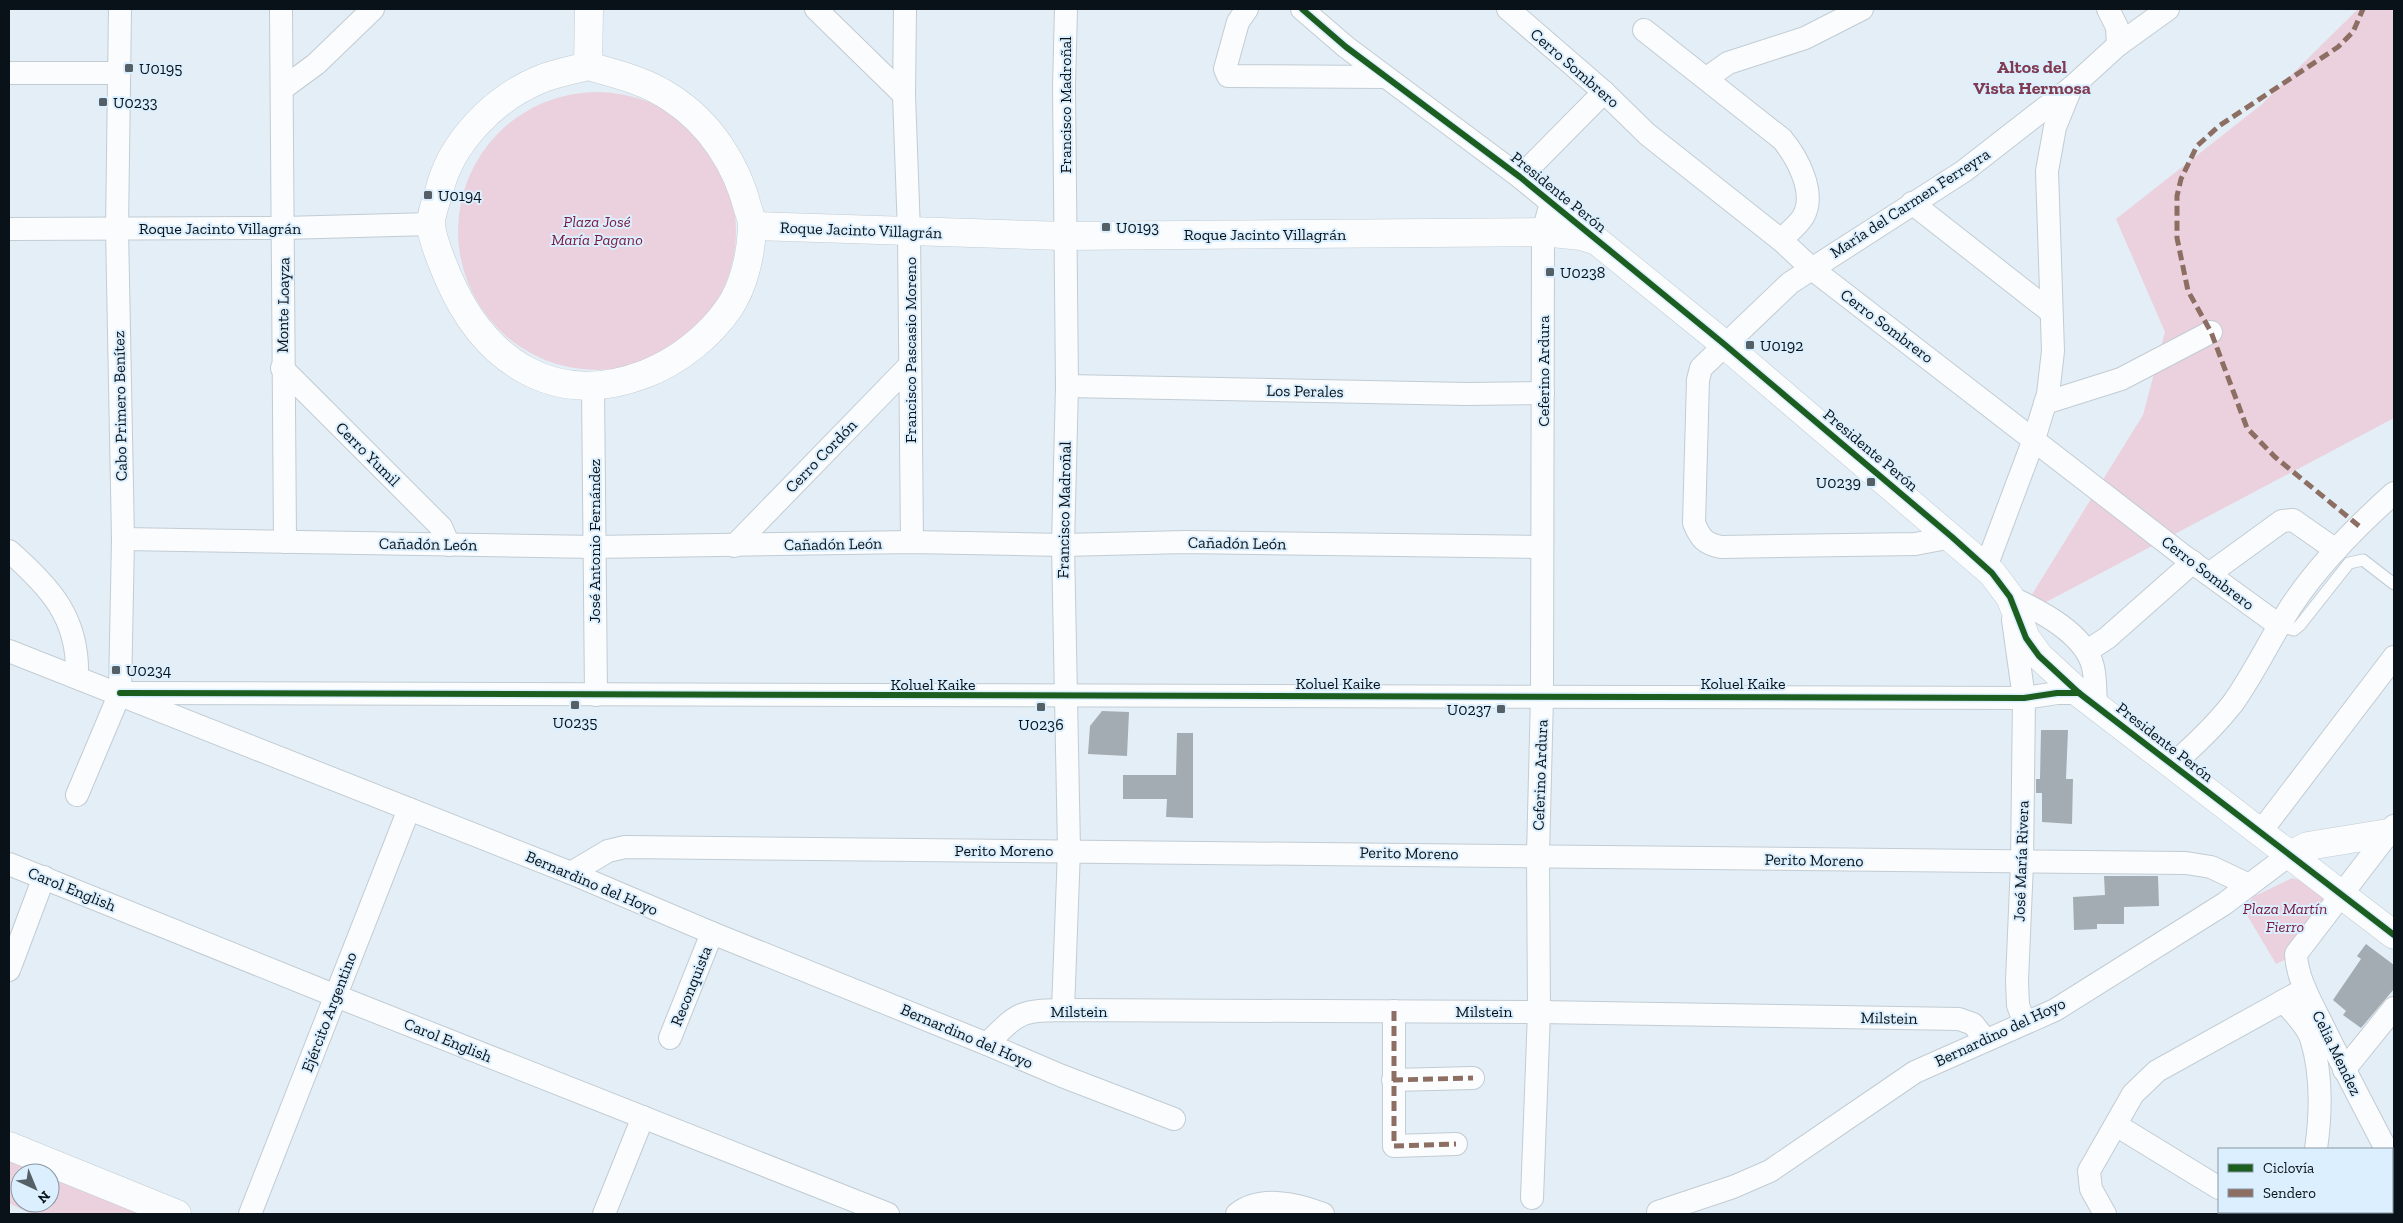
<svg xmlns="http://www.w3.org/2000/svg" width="2403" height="1223" font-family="'Zilla Slab',serif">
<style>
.green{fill:#ebd1dd}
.building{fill:#a3acb2}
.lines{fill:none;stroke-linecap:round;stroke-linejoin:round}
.service-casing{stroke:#c2ccd3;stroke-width:13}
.minor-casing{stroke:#c2ccd3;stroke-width:24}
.tertiary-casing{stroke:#c2ccd3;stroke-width:29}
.service{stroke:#fbfcfe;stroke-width:11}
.minor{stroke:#fbfcfe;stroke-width:22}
.tertiary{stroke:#fbfcfe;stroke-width:28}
.quiet{stroke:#8d6e63;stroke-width:5;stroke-dasharray:10 5;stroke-linecap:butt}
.cycleway-casing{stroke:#dbeffe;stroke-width:9}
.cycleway{stroke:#1b5e20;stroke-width:6}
.poi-dot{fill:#555f66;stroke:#dbeffe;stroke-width:2}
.labels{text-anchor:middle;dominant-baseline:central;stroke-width:4;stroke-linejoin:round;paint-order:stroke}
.poi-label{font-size:16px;fill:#091218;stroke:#dbeffe;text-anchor:start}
.street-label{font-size:16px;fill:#091218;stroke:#dbeffe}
.park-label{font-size:16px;font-style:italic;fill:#79193f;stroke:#dbeffe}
.neighbourhood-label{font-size:18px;font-weight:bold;fill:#813b51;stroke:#dbeffe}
</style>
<rect width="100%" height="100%" fill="#e3eef6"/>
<g class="green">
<path d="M 2358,9 L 2394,9 L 2394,418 L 2018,617 L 2143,415 L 2165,332 L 2116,219 L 2261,105 Z"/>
<circle cx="597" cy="231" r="139"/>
<path d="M 2292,878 L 2342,893 L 2295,955 L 2276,964 L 2244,910 L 2253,897 Z"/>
<path d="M 9,1157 L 49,1173 L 20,1173 L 20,1203 L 50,1203 L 50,1173 L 151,1214 L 31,1214 L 9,1203 Z"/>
</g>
<g class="building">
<path d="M 1102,711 L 1129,712 L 1127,756 L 1088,754 L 1090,726 Z"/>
<path d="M 2041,730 L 2068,730 L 2066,779 L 2073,779 L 2072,824 L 2042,822 L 2042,793 L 2036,793 L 2036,779 L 2040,779 Z"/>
<path d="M 1177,733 L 1193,733 L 1193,818 L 1166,817 L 1167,799 L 1123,799 L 1123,775 L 1176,775 Z"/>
<path d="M 2104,876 L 2158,876 L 2159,906 L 2124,907 L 2124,924 L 2097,924 L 2097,929 L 2074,930 L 2073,897 L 2105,895 Z"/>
<path d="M 2366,944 L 2394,965 L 2394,989 L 2361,1028 L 2343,1015 L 2346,1011 L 2333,1000 L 2361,959 L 2357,956 Z"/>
</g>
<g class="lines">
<defs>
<path id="service" d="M 2280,626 L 2294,630 L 2300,625 L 2349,563 L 2363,560 L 2394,584"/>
<g id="minor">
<path d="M 281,9 L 285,542"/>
<path d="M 816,9 L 904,95"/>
<path d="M 905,9 L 904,95 L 909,232 L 912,542"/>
<path d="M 1247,9 L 1238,22 L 1225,69 L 1228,76 L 1385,77"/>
<path d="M 1302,9 L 1346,47 L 1520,177 L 1597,240"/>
<path d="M 1508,9 L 1604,92 L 1647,134 L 1781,240 L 1811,268 L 2185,557 L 2280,626"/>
<path d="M 2108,9 L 2117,27 L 2118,45"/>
<path d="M 1644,30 L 1782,139 C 1797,157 1817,193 1803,217 C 1798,225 1788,233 1781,240"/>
<path d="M 9,73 L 118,73"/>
<path d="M 1707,78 L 1728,63 L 1805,38 L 1862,9"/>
<path d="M 282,89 L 316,64 L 373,9"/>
<path d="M 1520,177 L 1604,92"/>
<path d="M 1912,203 L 2051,312"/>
<path d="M 9,229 L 284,228 L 431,224"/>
<path d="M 282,368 L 441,527 L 449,545"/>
<path d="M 1067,386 L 1466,394 L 1543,393"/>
<path d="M 593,387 L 596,695"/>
<path d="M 2045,403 L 2121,379 L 2211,332"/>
<path d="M 1952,537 L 1915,544 L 1721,547 C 1705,544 1700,538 1694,523 L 1698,380 L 1701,368 L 1790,283 L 1964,171 L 2072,87 L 2118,45 L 2168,9"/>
<path d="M 123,539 L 594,547 L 912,542 L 1063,545 L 1186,542 L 1542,547"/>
<path d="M 734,546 L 909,366"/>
<path d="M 9,551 C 50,587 79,618 77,676"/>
<path d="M 1986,567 L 2034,439 L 2048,394 L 2053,351 L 2047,171 L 2055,127 L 2071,88"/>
<path d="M 2209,574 L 2282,521 L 2293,520 L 2336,550"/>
<path d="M 2010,597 C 2038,610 2085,633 2093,667 C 2096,680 2095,694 2096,706"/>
<path d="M 2013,620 L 2024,698 L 2022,863 L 2017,981 L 2018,1005 L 2024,1022"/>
<path d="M 9,651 L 571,873 L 712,933 L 987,1044 L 1062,1076 L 1174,1119"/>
<path d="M 2087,651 L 2107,638 L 2193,562"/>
<path d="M 120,693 C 755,700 1390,696 2024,698 L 2057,693 L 2079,693"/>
<path d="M 2172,765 C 2194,746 2215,726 2233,703 C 2255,672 2271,637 2292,605 C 2320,563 2357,526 2394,493"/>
<path d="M 77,795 L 120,693 L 123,539 L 117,229 L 120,9"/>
<path d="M 2259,834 L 2394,657"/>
<path d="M 9,864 L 336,996 L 888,1214"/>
<path d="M 571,873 L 608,851 L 625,847 L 2186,863 L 2211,867 L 2249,885"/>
<path d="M 9,970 L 44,877"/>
<path d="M 2283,1001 C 2293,1012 2306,1024 2311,1038 C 2322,1073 2321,1114 2316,1149"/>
<path d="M 1063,1010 L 1069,850 L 1063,545 L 1067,386 L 1064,86 L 1066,9"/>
<path d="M 1394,1011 L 1394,1146 L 1456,1144"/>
<path d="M 670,1038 L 712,933"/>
<path d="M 987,1044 C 1019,1012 1019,1011 1063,1010 L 1539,1012 L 1959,1019 L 1973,1024 L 1985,1039"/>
<path d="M 2344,1070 L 2394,1008"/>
<path d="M 1393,1080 L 1473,1078"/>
<path d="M 2116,1125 L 2219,1188"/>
<path d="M 2386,1149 C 2364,1107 2342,1065 2321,1022 C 2310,1000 2297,978 2296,954 L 2394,826"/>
<path d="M 1532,1198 L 1539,1012 L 1538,855 L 1542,696 L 1543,232 L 1551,203"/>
<path d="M 1658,1212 L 1733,1187 L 1770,1171 L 1915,1072 L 2055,1010 L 2224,904 L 2289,855"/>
<path d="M 2258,1212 L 2263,1214"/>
<path d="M 250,1214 L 409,809"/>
<path d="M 604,1214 L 643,1117"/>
<path d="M 1237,1214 C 1261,1195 1298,1204 1323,1214"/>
<path d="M 2105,1214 L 2091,1189 L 2089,1171 L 2133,1094 L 2157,1071 L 2305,989"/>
<path d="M 2293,1214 L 2295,1212"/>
</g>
<g id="tertiary">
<path d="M 588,66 C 617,74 646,81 671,98 C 710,123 737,165 748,209 C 750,215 753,222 752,228 C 751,254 744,286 729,308 C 709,337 677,362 645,374 C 554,409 484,361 448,277 C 442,262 433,243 431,226 C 430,216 436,202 439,192 C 450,143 494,98 541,79 C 556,73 573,70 588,66 Z"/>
<path d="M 588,66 L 589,9"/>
<path d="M 753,226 L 1065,236 L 1543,232 L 1581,236 L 1597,241 L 1724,344 L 1992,573 L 2010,597 L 2026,638 L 2039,656 L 2079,693 L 2394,935"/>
<path d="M 2289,855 L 2308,846 L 2394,832"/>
<path d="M 9,1146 L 177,1214"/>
</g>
</defs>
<use href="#service" class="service-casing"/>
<use href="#minor" class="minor-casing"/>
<use href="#tertiary" class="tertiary-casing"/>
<use href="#service" class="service"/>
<use href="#minor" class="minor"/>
<use href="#tertiary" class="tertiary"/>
<g class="quiet">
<path d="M 2359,526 L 2275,457 L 2247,428 L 2211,332 L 2188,291 L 2177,238 L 2177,196 L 2181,179 L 2197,146 L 2219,126 L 2338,47 L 2353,32 L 2363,9"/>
<path d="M 1394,1011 L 1394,1146 L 1456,1144"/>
<path d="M 1393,1080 L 1473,1078"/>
</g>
<defs>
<g id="cycleway">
<path d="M 1302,9 L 1346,47 L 1520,177 L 1724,344 L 1952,537 L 1992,573 L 2010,597 L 2026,638 L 2039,656 L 2079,693 L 2394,935"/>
<path d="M 120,693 C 755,700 1390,696 2024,698 L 2057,693 L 2079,693"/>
</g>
</defs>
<use href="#cycleway" class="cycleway-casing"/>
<use href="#cycleway" class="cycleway"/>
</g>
<g class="poi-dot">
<rect x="124" y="63" width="10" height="10" rx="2.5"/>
<rect x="98" y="97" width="10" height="10" rx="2.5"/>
<rect x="423" y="190" width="10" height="10" rx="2.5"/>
<rect x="1101" y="222" width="10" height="10" rx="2.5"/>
<rect x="1545" y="267" width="10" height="10" rx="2.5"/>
<rect x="1745" y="340" width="10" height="10" rx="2.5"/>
<rect x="1866" y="477" width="10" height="10" rx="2.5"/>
<rect x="111" y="665" width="10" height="10" rx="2.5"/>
<rect x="570" y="700" width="10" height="10" rx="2.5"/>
<rect x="1036" y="702" width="10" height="10" rx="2.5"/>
<rect x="1496" y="704" width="10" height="10" rx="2.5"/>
</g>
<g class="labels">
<g class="poi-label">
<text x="139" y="68">U0195</text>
<text x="113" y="102">U0233</text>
<text x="438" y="195">U0194</text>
<text x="1116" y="227">U0193</text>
<text x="1560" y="272">U0238</text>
<text x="1760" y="345">U0192</text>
<text x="1861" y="482" text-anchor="end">U0239</text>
<text x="126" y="670">U0234</text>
<text x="1491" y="709" text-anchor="end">U0237</text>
<text x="575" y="722" text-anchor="middle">U0235</text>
<text x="1041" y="724" text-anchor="middle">U0236</text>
</g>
<g class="street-label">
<text transform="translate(1575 68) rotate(41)">Cerro Sombrero</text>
<text transform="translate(1065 105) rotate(-90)">Francisco Madroñal</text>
<text transform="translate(1559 192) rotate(39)">Presidente Perón</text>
<text transform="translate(1910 203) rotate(-33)">María del Carmen Ferreyra</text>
<text x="220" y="228">Roque Jacinto Villagrán</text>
<text transform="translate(861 230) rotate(2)">Roque Jacinto Villagrán</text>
<text x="1265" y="234">Roque Jacinto Villagrán</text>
<text transform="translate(283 305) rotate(-89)">Monte Loayza</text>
<text transform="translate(1887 326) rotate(37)">Cerro Sombrero</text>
<text transform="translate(910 350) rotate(-90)">Francisco Pascasio Moreno</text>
<text transform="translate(1543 371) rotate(-90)">Ceferino Ardura</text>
<text transform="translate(1305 391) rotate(1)">Los Perales</text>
<text transform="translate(120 406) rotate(-91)">Cabo Primero Benítez</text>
<text transform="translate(1871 450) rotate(40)">Presidente Perón</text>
<text transform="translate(368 454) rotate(45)">Cerro Yumil</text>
<text transform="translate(821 456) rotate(-46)">Cerro Cordón</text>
<text transform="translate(1064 510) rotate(-89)">Francisco Madroñal</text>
<text transform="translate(594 541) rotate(-90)">José Antonio Fernández</text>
<text transform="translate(1237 543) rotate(1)">Cañadón León</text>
<text transform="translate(428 544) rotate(1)">Cañadón León</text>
<text transform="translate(833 544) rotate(-1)">Cañadón León</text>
<text transform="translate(2208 573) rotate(37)">Cerro Sombrero</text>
<text x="1338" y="683">Koluel Kaike</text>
<text x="1743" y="683">Koluel Kaike</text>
<text x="933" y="684">Koluel Kaike</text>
<text transform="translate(2165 742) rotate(38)">Presidente Perón</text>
<text transform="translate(1540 775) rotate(-88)">Ceferino Ardura</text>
<text x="1004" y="850">Perito Moreno</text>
<text transform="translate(1409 853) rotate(1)">Perito Moreno</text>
<text transform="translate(1814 860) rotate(1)">Perito Moreno</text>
<text transform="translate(2021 861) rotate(-88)">José María Rivera</text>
<text transform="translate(592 883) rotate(23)">Bernardino del Hoyo</text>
<text transform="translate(72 889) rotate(22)">Carol English</text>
<text transform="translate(691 986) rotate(-68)">Reconquista</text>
<text x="1079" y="1011">Milstein</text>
<text x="1484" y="1011">Milstein</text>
<text transform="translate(329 1012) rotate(-69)">Ejército Argentino</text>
<text transform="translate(1889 1018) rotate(1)">Milstein</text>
<text transform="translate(2000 1032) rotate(-25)">Bernardino del Hoyo</text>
<text transform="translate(967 1036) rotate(23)">Bernardino del Hoyo</text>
<text transform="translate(448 1040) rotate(22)">Carol English</text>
<text transform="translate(2337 1053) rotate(64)">Celia Mendez</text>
</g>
<g class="park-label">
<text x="597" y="221">Plaza José<tspan x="597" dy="18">María Pagano</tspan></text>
<text x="2285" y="908">Plaza Martín<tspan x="2285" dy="18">Fierro</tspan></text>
</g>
<g class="neighbourhood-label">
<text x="2032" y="67">Altos del<tspan x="2032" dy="21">Vista Hermosa</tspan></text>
</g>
</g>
<rect width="2403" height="1223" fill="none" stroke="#091218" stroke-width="20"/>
<rect x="2218" y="1148" width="175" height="65" fill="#dbeffe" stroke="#8797a2"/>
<rect x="2228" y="1164" width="25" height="8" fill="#1b5e20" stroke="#8797a2"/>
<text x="2263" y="1173" font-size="15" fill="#091218">Ciclovía</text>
<rect x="2228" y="1189" width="25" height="8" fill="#8d6e63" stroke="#8797a2"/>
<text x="2263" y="1198" font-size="15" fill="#091218">Sendero</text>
<g transform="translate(35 1188) rotate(136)"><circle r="24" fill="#dbeffe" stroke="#8797a2"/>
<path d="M0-4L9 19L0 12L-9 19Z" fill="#555f66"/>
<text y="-8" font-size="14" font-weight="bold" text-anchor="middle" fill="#091218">N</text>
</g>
</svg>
